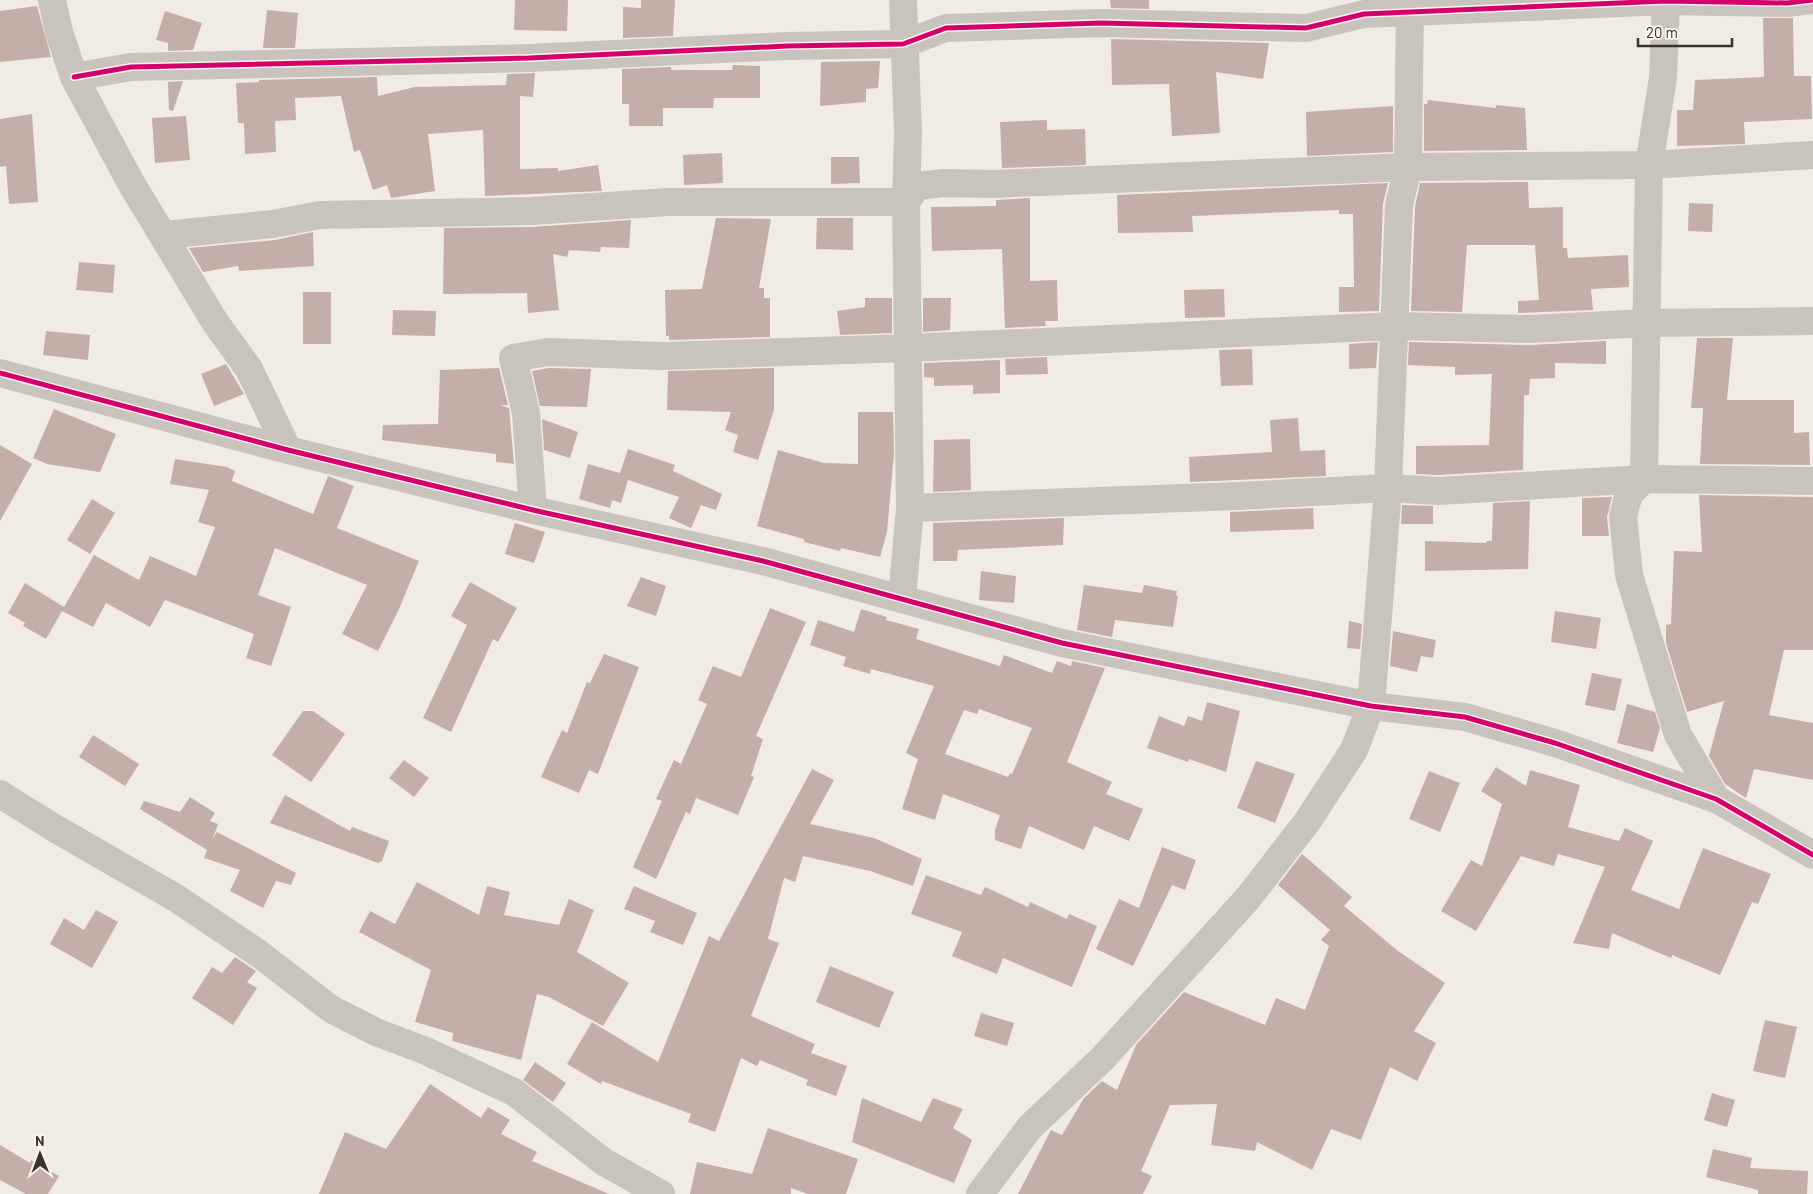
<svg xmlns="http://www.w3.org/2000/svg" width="1813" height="1194" font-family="Barlow,sans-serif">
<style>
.building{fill:#c3afa7;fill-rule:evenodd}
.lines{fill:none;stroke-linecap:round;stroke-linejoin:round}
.minor{stroke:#c9c3be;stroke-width:28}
.cycleway-casing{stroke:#fbf5ee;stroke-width:8}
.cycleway{stroke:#d6006c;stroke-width:5}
</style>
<rect width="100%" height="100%" fill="#f0ebe5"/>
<g class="building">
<path d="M 515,0 L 568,0 L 567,31 L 514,30 Z"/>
<path d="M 641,0 L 675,0 L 673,36 L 623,38 L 623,7 L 641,8 Z"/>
<path d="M 1110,0 L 1149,0 L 1149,9 L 1111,8 Z"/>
<path d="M 37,6 L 51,57 L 0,62 L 0,11 Z"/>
<path d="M 267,10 L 298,13 L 295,48 L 263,48 Z"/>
<path d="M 165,11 L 202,23 L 193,50 L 168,51 L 168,43 L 156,40 Z"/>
<path d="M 1763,18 L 1793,18 L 1794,76 L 1811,76 L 1812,119 L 1744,122 L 1745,144 L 1677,146 L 1677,110 L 1693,110 L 1695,80 L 1764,77 Z"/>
<path d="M 1111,39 L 1269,43 L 1263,79 L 1216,72 L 1220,133 L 1172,136 L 1169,84 L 1112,85 Z"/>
<path d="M 880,61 L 878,88 L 866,89 L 866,102 L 820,106 L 821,62 Z"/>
<path d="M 733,65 L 760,66 L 760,98 L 714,98 L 713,108 L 663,108 L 663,126 L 629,126 L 629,104 L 622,104 L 622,69 L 671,67 L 671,70 L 732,70 Z"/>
<path d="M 535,73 L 533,97 L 520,96 L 520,169 L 558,168 L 558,171 L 598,165 L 602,191 L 485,196 L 483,130 L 428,134 L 435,191 L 391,198 L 387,185 L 373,190 L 360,150 L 354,152 L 341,96 L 295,98 L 296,120 L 275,121 L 276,152 L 245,154 L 244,123 L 238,123 L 236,83 L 259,82 L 259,80 L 377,77 L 378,96 L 415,87 L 506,85 L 507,74 Z"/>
<path d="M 183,81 L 173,111 L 169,110 L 168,82 Z"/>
<path d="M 1428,100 L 1496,108 L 1496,105 L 1525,108 L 1527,150 L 1424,151 L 1424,104 L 1427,104 Z"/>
<path d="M 1393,106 L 1393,152 L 1307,156 L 1306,112 Z"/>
<path d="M 32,114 L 38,202 L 9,204 L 6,166 L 0,167 L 0,119 Z"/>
<path d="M 186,116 L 190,160 L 155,163 L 152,118 Z"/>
<path d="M 1047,120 L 1047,130 L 1085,129 L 1086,165 L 1002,168 L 1000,122 Z"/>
<path d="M 722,153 L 723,183 L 684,185 L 683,155 Z"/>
<path d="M 831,157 L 859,157 L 860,183 L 831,184 Z"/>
<path d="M 1528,182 L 1529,208 L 1563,207 L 1563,248 L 1567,248 L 1568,258 L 1628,255 L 1629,287 L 1591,289 L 1593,310 L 1518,313 L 1518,301 L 1539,300 L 1535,245 L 1467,245 L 1462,312 L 1411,311 L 1415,207 L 1420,183 Z"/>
<path d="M 1388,183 L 1383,204 L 1379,311 L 1339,312 L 1339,287 L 1354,287 L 1353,214 L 1339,214 L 1339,210 L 1192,216 L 1193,232 L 1118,233 L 1117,195 Z"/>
<path d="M 1030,198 L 1030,281 L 1057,280 L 1058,321 L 1045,321 L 1046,326 L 1005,328 L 1002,249 L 932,251 L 931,207 L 996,206 L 996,200 Z"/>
<path d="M 1689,203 L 1713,204 L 1712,232 L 1688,231 Z"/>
<path d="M 716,218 L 771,219 L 759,288 L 764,288 L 764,298 L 770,298 L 770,337 L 669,340 L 669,336 L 666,336 L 665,290 L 702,289 Z"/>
<path d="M 817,218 L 853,218 L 853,250 L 816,249 Z"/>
<path d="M 631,220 L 629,248 L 601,247 L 600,252 L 569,250 L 567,257 L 553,254 L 559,310 L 528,313 L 527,293 L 443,294 L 444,228 L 532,227 Z"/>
<path d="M 313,232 L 314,266 L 239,271 L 238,266 L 203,272 L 189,248 L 275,240 Z"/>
<path d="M 79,262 L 115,265 L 113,293 L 76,290 Z"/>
<path d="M 1224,289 L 1225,317 L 1185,318 L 1184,290 Z"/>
<rect x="303" y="292" width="28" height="52"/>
<path d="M 865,298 L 892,298 L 892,333 L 840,335 L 837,311 L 865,307 Z"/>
<path d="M 923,298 L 951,298 L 950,330 L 923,332 Z"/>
<path d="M 393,310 L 436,311 L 435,336 L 392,335 Z"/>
<path d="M 46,331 L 90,335 L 88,360 L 43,355 Z"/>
<path d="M 1697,338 L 1733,338 L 1727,400 L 1794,400 L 1794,433 L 1809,432 L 1810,465 L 1700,464 L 1703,408 L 1691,408 Z"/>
<path d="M 1606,341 L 1606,364 L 1555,363 L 1555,378 L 1530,379 L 1529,395 L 1524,395 L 1523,470 L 1438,475 L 1416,474 L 1416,446 L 1489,445 L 1492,374 L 1455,375 L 1455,367 L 1408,365 L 1409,342 L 1531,345 Z"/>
<path d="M 1378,342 L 1376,368 L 1349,369 L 1349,344 Z"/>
<path d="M 1252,349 L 1253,385 L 1221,386 L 1219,350 Z"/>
<path d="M 1047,357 L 1048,374 L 1006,375 L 1005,359 Z"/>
<path d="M 1000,360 L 1000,393 L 973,394 L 973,385 L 934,386 L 934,378 L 924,377 L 924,363 Z"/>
<path d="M 226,364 L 244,394 L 214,406 L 201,374 Z"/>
<path d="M 499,368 L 508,405 L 500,405 L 509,408 L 514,464 L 496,462 L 496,454 L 382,440 L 383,425 L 438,424 L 440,370 Z"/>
<path d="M 549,368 L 591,369 L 587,407 L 540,406 L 532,371 Z"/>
<path d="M 774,368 L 774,410 L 758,460 L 733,452 L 738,435 L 725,430 L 731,412 L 667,410 L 668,371 Z"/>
<path d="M 54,409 L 116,434 L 100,472 L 47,464 L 33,458 Z"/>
<path d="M 858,412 L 893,412 L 894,453 L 887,532 L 880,557 L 841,548 L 840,551 L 804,542 L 804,539 L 757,526 L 778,450 L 824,463 L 858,464 Z"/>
<path d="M 1298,418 L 1300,451 L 1325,450 L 1326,476 L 1190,482 L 1189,457 L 1272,452 L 1270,420 Z"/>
<path d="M 542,419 L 578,432 L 570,458 L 544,450 Z"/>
<path d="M 970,439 L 971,490 L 933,492 L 934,440 Z"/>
<path d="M 0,445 L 32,464 L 0,521 Z"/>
<path d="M 628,449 L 675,465 L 673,471 L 722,494 L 716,510 L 701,505 L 691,528 L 669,518 L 679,497 L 628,480 L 621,503 L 612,500 L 610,508 L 579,499 L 588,464 L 620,473 Z"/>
<path d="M 175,459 L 227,467 L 235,471 L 232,481 L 313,514 L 328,476 L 354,486 L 337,528 L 419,561 L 399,609 L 378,651 L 342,634 L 367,585 L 275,548 L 258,595 L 291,607 L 271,666 L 246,658 L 254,634 L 165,600 L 150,627 L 106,603 L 93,627 L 62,611 L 46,639 L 23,626 L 25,623 L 8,613 L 25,583 L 64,607 L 94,555 L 139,580 L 150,556 L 196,576 L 215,527 L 198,522 L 209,490 L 170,484 Z"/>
<path d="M 1699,495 L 1813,497 L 1813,650 L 1784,650 L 1769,715 L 1813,723 L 1813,780 L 1754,769 L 1746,798 L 1725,784 L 1709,756 L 1724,701 L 1687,712 L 1666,643 L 1666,625 L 1671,624 L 1674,551 L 1702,552 Z"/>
<path d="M 1612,497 L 1607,517 L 1609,536 L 1582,536 L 1582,498 Z"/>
<path d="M 92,499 L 115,513 L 90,554 L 67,540 Z"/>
<path d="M 1530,501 L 1528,569 L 1425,571 L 1425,541 L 1486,543 L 1487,541 L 1492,541 L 1493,503 Z"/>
<path d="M 1402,505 L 1433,506 L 1433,524 L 1401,524 Z"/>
<path d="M 1313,508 L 1314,529 L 1230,532 L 1230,512 Z"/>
<path d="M 1064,518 L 1063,545 L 958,550 L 957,561 L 933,561 L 933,523 Z"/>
<path d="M 515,523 L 545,532 L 534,563 L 505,554 Z"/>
<path d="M 981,571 L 1016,576 L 1014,603 L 979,600 Z"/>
<path d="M 641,577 L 666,586 L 656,616 L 627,606 Z"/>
<path d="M 470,582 L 517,608 L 498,642 L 493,639 L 451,732 L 423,718 L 467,625 L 451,616 Z"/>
<path d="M 1084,585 L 1142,593 L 1144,585 L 1177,591 L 1176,595 L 1178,596 L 1173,627 L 1115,620 L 1112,637 L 1077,630 Z"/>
<path d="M 770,608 L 806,622 L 756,736 L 763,739 L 751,776 L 754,777 L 738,815 L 696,798 L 690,814 L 686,812 L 656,879 L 633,867 L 662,801 L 656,799 L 674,760 L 681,764 L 707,704 L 698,700 L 713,666 L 741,677 Z"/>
<path d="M 861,609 L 887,617 L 886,620 L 919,629 L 916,639 L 1000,666 L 1004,655 L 1052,673 L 1057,661 L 1071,666 L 1072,661 L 1105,668 L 1067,762 L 1112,782 L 1106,794 L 1143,809 L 1129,841 L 1094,826 L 1084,850 L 1029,826 L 1021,849 L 995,840 L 995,830 L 1000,815 L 943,794 L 935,820 L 902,809 L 918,759 L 906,753 L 934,686 L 871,669 L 870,674 L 843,666 L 846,657 L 810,645 L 818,620 L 854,632 ZM 979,709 L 1032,728 L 1012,774 L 1010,773 L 1008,777 L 945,754 L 964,710 L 977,714 Z"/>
<path d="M 1555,611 L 1601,618 L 1596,649 L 1551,642 Z"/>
<path d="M 1349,621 L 1362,624 L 1360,649 L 1347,648 Z"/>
<path d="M 1393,631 L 1436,640 L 1433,658 L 1421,656 L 1417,672 L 1390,666 Z"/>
<path d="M 604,654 L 639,667 L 598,774 L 589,770 L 579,793 L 541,777 L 562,730 L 567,733 L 587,682 L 590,683 Z"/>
<path d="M 1592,673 L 1622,679 L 1615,711 L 1585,705 Z"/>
<path d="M 1207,702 L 1240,711 L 1226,772 L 1189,759 L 1188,762 L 1147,748 L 1159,716 L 1184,726 L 1188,716 L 1202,721 Z"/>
<path d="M 1627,704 L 1655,712 L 1660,728 L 1653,752 L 1617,743 Z"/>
<path d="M 303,711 L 313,711 L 345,734 L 311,782 L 272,755 Z"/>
<path d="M 93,735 L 139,764 L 125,786 L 79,757 Z"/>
<path d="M 404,760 L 429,778 L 414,797 L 389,778 Z"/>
<path d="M 1256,761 L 1295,774 L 1275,823 L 1237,808 Z"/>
<path d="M 1496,767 L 1526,786 L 1530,770 L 1580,785 L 1568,827 L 1619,841 L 1625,828 L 1653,841 L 1631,890 L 1679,909 L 1703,848 L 1771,874 L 1758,904 L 1752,902 L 1720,975 L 1672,955 L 1671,958 L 1612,933 L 1609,949 L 1573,943 L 1605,867 L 1558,854 L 1554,866 L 1521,856 L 1476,931 L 1441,911 L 1471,860 L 1482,866 L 1502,804 L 1481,791 Z"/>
<path d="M 812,769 L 834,780 L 810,824 L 874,838 L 922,859 L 913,886 L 870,871 L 803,856 L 795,882 L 784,878 L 768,939 L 779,943 L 751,1016 L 815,1044 L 811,1053 L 847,1066 L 836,1096 L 806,1085 L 808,1080 L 760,1060 L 757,1066 L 741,1058 L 715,1132 L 688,1122 L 691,1114 L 602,1081 L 601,1084 L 567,1064 L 592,1022 L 658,1062 L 709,936 L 719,941 Z"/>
<path d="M 1429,771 L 1460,783 L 1440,832 L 1409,819 Z"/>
<path d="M 285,795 L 350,831 L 352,827 L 389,841 L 382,861 L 378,863 L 270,823 Z"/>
<path d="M 190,797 L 215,813 L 210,821 L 218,824 L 213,838 L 217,832 L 296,873 L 291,885 L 276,881 L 263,908 L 230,891 L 240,870 L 204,858 L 207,850 L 140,809 L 144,801 L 180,812 Z"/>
<path d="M 1162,847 L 1196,860 L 1185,890 L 1172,885 L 1133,966 L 1096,949 L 1119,899 L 1139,908 Z"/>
<path d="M 1302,854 L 1352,897 L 1344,906 L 1398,951 L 1445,983 L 1414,1031 L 1436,1043 L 1417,1081 L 1390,1067 L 1361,1140 L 1331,1129 L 1312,1170 L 1257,1142 L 1255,1151 L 1211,1145 L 1217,1104 L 1170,1105 L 1141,1171 L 1152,1176 L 1143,1194 L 1018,1194 L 1051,1130 L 1062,1135 L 1084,1098 L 1102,1081 L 1117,1090 L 1136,1045 L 1184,992 L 1265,1025 L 1276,998 L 1305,1010 L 1329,946 L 1321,940 L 1330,930 L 1278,885 Z"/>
<path d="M 926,875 L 981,895 L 985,887 L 1028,907 L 1030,902 L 1067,919 L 1069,914 L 1097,926 L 1072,987 L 1003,958 L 997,974 L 952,956 L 962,932 L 911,914 Z"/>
<path d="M 417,882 L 479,915 L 487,886 L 510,892 L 504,915 L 559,925 L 569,899 L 594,910 L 577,952 L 629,983 L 603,1026 L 549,997 L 537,994 L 521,1060 L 452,1041 L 453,1033 L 415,1022 L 431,970 L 359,932 L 370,911 L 395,924 Z"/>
<path d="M 634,886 L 697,913 L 683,945 L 650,932 L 655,921 L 624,909 Z"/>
<path d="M 96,910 L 118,922 L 92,968 L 50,944 L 64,918 L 84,930 Z"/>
<path d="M 235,957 L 256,971 L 247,982 L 257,988 L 233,1025 L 192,998 L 212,967 L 222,973 Z"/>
<path d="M 830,966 L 894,992 L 879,1028 L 816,1002 Z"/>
<path d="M 981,1013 L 1014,1023 L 1007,1046 L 974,1036 Z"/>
<path d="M 1765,1020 L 1797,1027 L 1785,1078 L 1753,1071 Z"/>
<path d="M 535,1062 L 566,1083 L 553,1102 L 523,1080 Z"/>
<path d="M 430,1084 L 481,1118 L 488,1107 L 510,1120 L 501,1134 L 537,1152 L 532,1161 L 609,1194 L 319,1194 L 345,1132 L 386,1149 Z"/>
<path d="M 1712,1093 L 1735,1100 L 1727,1127 L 1704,1120 Z"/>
<path d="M 862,1098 L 921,1122 L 933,1098 L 963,1109 L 953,1128 L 972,1140 L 954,1183 L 852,1142 Z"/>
<path d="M 768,1128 L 858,1159 L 846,1194 L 808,1194 L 791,1188 L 791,1194 L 690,1194 L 697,1162 L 752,1174 Z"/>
<path d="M 0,1145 L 30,1163 L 31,1160 L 59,1176 L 48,1194 L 26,1194 L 0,1180 Z"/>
<path d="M 1713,1149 L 1752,1158 L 1750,1168 L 1808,1171 L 1807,1194 L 1758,1194 L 1758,1190 L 1706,1177 Z"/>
</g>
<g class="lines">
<g class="minor">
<path d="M 52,0 L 59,32 L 74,77 L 131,183 L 215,322 L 249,369 L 288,450"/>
<path d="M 1666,0 L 1663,78 L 1649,165 L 1644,479 L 1629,494 L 1623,516 L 1629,575 L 1678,735 L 1716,799"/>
<path d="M 74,77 L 131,67 L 529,58 L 787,46 L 903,44 L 946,28 L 1101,23 L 1306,28 L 1364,14 L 1666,1 L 1787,3 L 1813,0"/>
<path d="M 164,235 L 273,224 L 320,215 L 532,211 L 668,202 L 906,202 L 917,186 L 944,183 L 994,184 L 1408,167 L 1649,165 L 1813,155"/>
<path d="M 0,373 L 288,450 L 533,510 L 763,561 L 1062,643 L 1371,706 L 1465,717 L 1555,743 L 1716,799 L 1813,855"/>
<path d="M 910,508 L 1238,496 L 1388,488 L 1438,491 L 1644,479 L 1813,481"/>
<path d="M 533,510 L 526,413 L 513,358 L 548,352 L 662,356 L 909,348 L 1395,326 L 1531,329 L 1646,323 L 1813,321"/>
<path d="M 902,598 L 910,508 L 906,202 L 908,133 L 903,0"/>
<path d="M 0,794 L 56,829 L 176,898 L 258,953 L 331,1009 L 376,1032 L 426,1051 L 514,1092 L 604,1162 L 661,1194"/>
<path d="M 980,1194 L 1030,1127 L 1102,1059 L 1248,898 L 1307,822 L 1354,750 L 1371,706 L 1380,591 L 1388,488 L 1399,205 L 1408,167 L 1410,0"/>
</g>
<defs>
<g id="cycleway">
<path d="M 74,77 L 131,67 L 529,58 L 787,46 L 903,44 L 946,28 L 1101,23 L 1306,28 L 1364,14 L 1666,1 L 1787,3 L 1813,0"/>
<path d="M 0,373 L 288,450 L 533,510 L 763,561 L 1062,643 L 1371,706 L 1465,717 L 1555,743 L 1716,799 L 1813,855"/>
</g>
</defs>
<use href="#cycleway" class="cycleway-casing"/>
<use href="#cycleway" class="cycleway"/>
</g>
<g transform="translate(40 1154) rotate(359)" stroke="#fbf5ee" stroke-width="4" paint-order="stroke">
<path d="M0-4L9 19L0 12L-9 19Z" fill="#3b302b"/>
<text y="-8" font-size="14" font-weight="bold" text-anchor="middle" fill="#3b302b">N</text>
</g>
<path d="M1638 38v8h94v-8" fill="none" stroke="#3b302b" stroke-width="2.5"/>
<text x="1646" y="38" font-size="15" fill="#3b302b" stroke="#fbf5ee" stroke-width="4" paint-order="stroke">20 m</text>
</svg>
